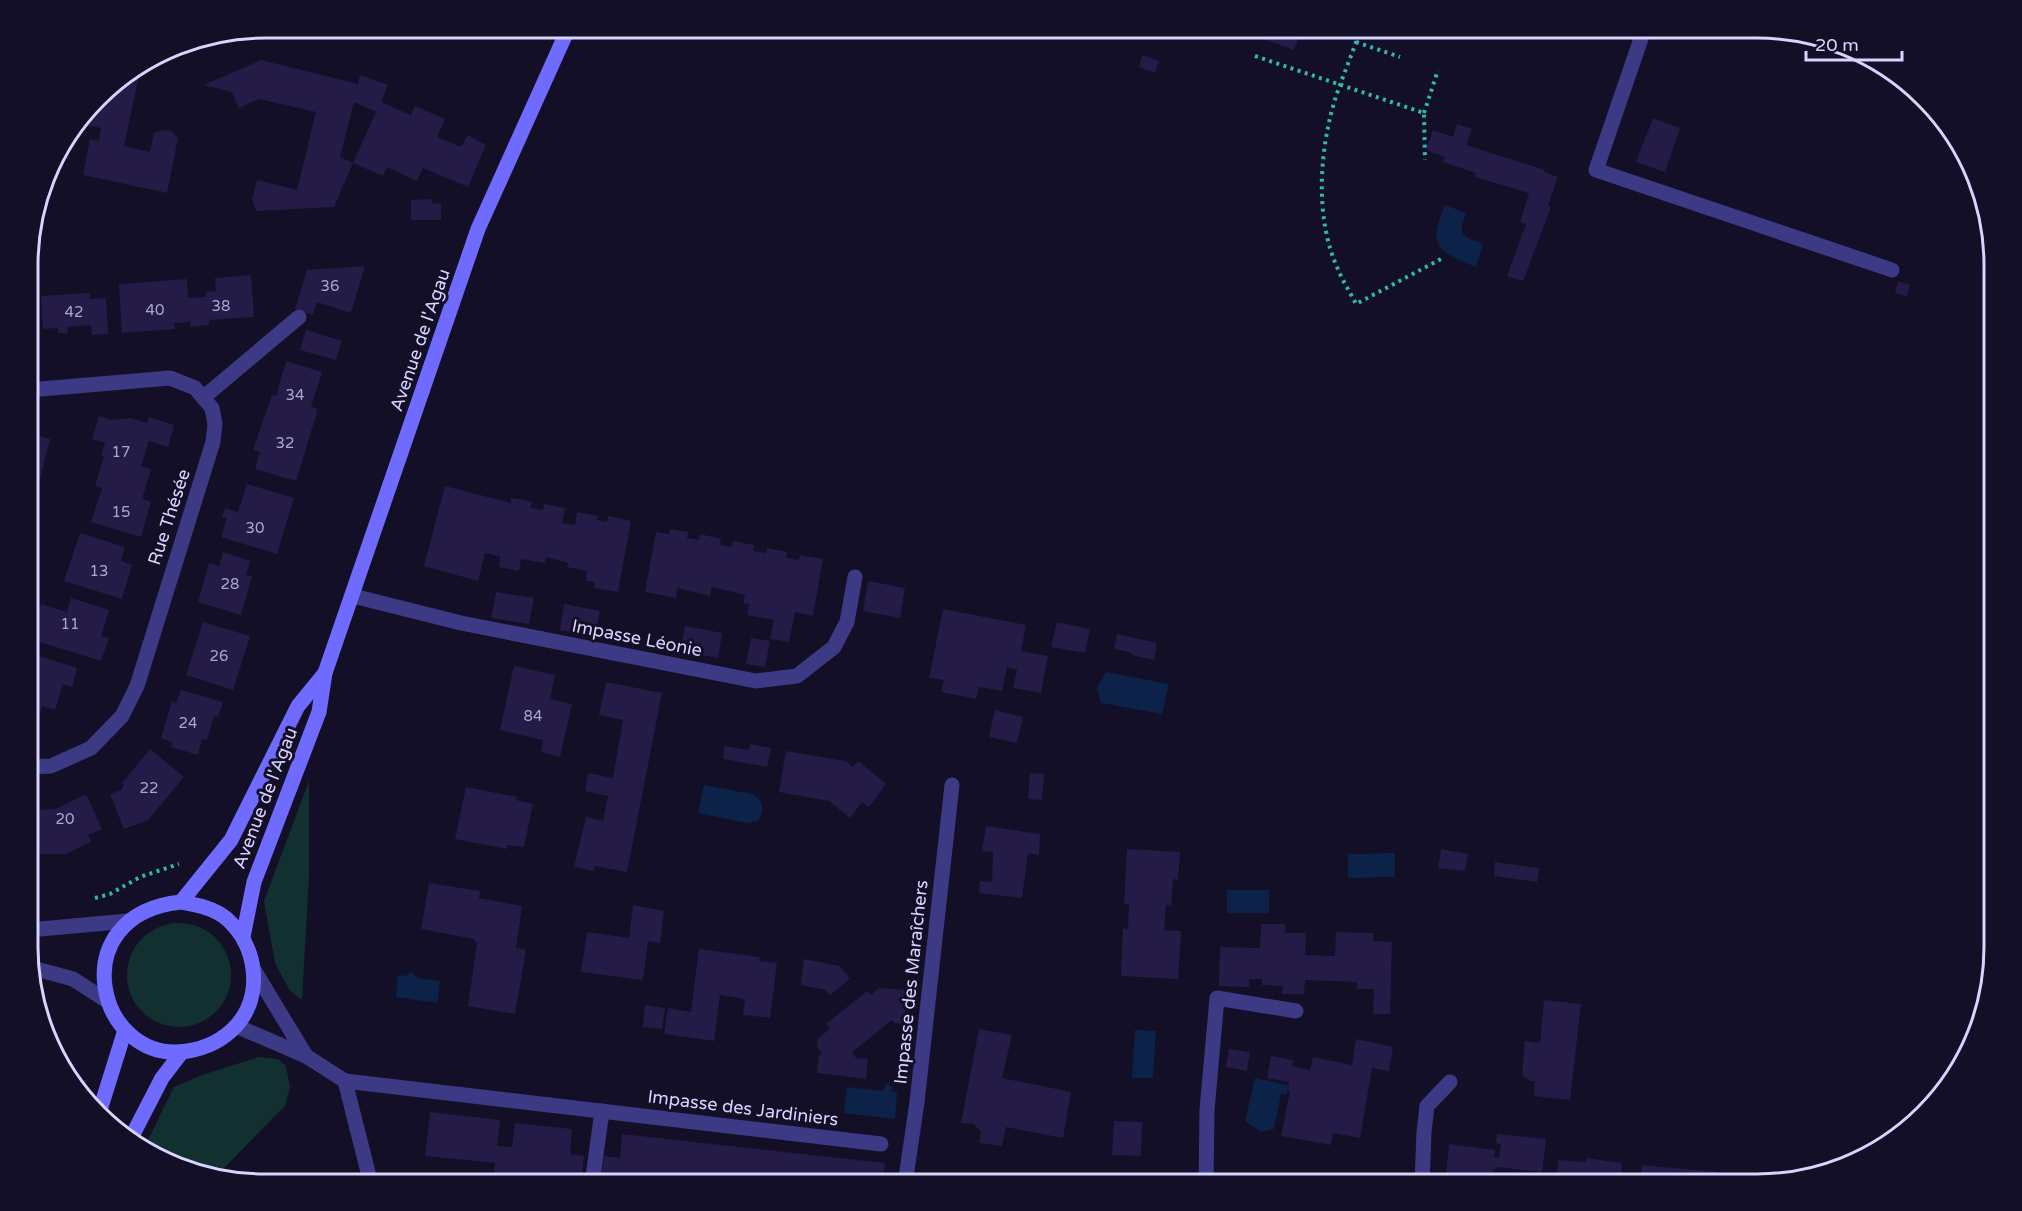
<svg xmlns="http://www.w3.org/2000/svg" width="2022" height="1211" font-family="'Varela Round',sans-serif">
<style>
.green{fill:#12302f}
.water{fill:#0c2248}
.building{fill:#241b47}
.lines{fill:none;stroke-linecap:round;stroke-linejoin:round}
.path{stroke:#2fb8b0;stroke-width:4;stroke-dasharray:3 4.5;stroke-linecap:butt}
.lane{stroke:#3d3a85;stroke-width:15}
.street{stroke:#3d3a85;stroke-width:15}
.secondary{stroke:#6f6bff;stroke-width:15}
.labels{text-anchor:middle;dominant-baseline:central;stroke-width:6;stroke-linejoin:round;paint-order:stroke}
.number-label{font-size:15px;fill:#aca6d1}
.street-label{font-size:18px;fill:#d9d4ff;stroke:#130f26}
.rim{fill:none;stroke:#d9d4ff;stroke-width:3}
</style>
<rect width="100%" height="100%" fill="#130f26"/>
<g class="green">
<path d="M 309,781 L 309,877 L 302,1000 L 290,991 L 275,963 L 264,901 Z"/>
<circle cx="179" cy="975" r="52"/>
<path d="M 259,1057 L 278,1059 L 286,1066 L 290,1087 L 285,1106 L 215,1177 L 203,1176 L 143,1150 L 174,1087 L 202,1075 Z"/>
</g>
<g class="water">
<path d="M 1445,205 L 1466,213 C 1457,237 1462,236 1483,244 L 1476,267 C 1437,251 1427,247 1445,205 Z"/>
<path d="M 1106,672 L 1169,684 L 1162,714 L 1101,703 L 1097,688 Z"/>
<path d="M 704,785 L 752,794 C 764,800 765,811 758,821 L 747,823 L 698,813 Z"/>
<path d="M 1395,853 L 1395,877 L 1348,878 L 1348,854 Z"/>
<rect x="1227" y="890" width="42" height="23"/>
<path d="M 410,973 L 413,973 L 418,978 L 440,981 L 437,1003 L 396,997 L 398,975 L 406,976 Z"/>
<path d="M 1135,1030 L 1156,1031 L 1153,1078 L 1132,1078 Z"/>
<path d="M 1255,1078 L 1288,1085 L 1287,1094 L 1281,1094 L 1274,1129 L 1261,1132 L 1245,1121 Z"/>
<path d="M 886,1084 L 891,1086 L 892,1092 L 897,1092 L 895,1119 L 844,1113 L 847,1087 L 883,1091 Z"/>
</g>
<g class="building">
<path d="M 1262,27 L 1295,27 L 1302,30 L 1294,50 L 1258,37 Z"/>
<path d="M 1142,55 L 1159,61 L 1155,73 L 1139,67 Z"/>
<path d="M 261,60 L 358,84 L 360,75 L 388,85 L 381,102 L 411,115 L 415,106 L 445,119 L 437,137 L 461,147 L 468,135 L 486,145 L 468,187 L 423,168 L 417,181 L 387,167 L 383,176 L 353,163 L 376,112 L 354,102 L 340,157 L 353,163 L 334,207 L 256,211 L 252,199 L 257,180 L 297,190 L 316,112 L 259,99 L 239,108 L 232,92 L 204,85 Z"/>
<path d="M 141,66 L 124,146 L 150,152 L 154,133 L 164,130 L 171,131 L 178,138 L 167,193 L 83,175 L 90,139 L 99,141 L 101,128 L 79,124 L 108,86 Z"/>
<path d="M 1653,118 L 1680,128 L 1665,172 L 1636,162 Z"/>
<path d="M 1457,124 L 1472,129 L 1466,145 L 1545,170 L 1544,172 L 1558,177 L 1548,205 L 1551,207 L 1523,281 L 1507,276 L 1526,224 L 1520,222 L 1529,193 L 1475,177 L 1476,173 L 1443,162 L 1445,157 L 1426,150 L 1433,130 L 1453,137 Z"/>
<path d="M 432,199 L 432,204 L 441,203 L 441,220 L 411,220 L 411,200 Z"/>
<path d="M 365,266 L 351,313 L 317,302 L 313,315 L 295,309 L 307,270 Z"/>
<path d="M 251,275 L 254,317 L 209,320 L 209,325 L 190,327 L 190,322 L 174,323 L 175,329 L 122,333 L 119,284 L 187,279 L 188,298 L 206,297 L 206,292 L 216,291 L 215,278 Z"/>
<path d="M 1898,281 L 1910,285 L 1907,296 L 1895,293 Z"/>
<path d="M 90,293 L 90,299 L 106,298 L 108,334 L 92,335 L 91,325 L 67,327 L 68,333 L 58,333 L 58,328 L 43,329 L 41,296 Z"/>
<path d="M 306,330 L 342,341 L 336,360 L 300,350 Z"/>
<path d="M 286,361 L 322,372 L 311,407 L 318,409 L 296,481 L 255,469 L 260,452 L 253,450 L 272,395 L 276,396 Z"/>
<path d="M 99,416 L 112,420 L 130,418 L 147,423 L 149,417 L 174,425 L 168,447 L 149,441 L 144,457 L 141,466 L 151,469 L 142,499 L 151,502 L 141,537 L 91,522 L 102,488 L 95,486 L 104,456 L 101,456 L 105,443 L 92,439 Z"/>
<path d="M 29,433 L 50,439 L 39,483 L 33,481 L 30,495 Z"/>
<path d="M 247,484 L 294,498 L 277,554 L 221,537 L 227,518 L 222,517 L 225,508 L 238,512 Z"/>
<path d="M 445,486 L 511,503 L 511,498 L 532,501 L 531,508 L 543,510 L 544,504 L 565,508 L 562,523 L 575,525 L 577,512 L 598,516 L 597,520 L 607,522 L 608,516 L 631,521 L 618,592 L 594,588 L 595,582 L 586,581 L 587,571 L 567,567 L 568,563 L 546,557 L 545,563 L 521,559 L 519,571 L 499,567 L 500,556 L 485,553 L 478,581 L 424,566 Z"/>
<path d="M 670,529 L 688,532 L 687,538 L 699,540 L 700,534 L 721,539 L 720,545 L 732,547 L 733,541 L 754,545 L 753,551 L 766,553 L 767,548 L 787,552 L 786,558 L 799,560 L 800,555 L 823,559 L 813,616 L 795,612 L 789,642 L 770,639 L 774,620 L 747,615 L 749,604 L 743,603 L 745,595 L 712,587 L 710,596 L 677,588 L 676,598 L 645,592 L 656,532 L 669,534 Z"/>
<path d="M 80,533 L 125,547 L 121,561 L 132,565 L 122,599 L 64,581 Z"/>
<path d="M 223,552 L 250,561 L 246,575 L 252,576 L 241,615 L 198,602 L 209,563 L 219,566 Z"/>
<path d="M 868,581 L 905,588 L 900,618 L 863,611 Z"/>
<path d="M 496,592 L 534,598 L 529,624 L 491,618 Z"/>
<path d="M 71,598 L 109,610 L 101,636 L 109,638 L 101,661 L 30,639 L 41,604 L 67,612 Z"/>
<path d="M 564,604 L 600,611 L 595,636 L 560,630 Z"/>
<path d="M 943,609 L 1026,625 L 1021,651 L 1048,656 L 1041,693 L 1013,688 L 1017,670 L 1007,667 L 1002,691 L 979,687 L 976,699 L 941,692 L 944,680 L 929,678 Z"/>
<path d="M 203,622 L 250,636 L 233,690 L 186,675 Z"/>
<path d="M 1057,622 L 1090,629 L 1085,653 L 1051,647 Z"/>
<path d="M 685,626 L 722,633 L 718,658 L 680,651 Z"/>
<path d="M 1117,634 L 1157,643 L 1154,660 L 1135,656 L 1129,652 L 1114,649 Z"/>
<path d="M 751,638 L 770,641 L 765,667 L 746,664 Z"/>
<path d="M 29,653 L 77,668 L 72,687 L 63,684 L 55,710 L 42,706 L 38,721 L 29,725 Z"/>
<path d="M 514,666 L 555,675 L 550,699 L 572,704 L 560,757 L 541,752 L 543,740 L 500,730 Z"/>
<path d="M 606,682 L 662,693 L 627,872 L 595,866 L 594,871 L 574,867 L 586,817 L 603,821 L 608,796 L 585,791 L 588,773 L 613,778 L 618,748 L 623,720 L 599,715 Z"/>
<path d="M 181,690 L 223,702 L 218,717 L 214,716 L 207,740 L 202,739 L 198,755 L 171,747 L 172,742 L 161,738 L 172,701 L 176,703 Z"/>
<path d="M 995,710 L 1023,717 L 1017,743 L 989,737 Z"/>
<path d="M 750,744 L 771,748 L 767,767 L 723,759 L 724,746 L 749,750 Z"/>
<path d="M 150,749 L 184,777 L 148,820 L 124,829 L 110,794 L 121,790 L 124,785 L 122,783 Z"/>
<path d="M 786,751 L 845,761 L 853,767 L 858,761 L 886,784 L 869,807 L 862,802 L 850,818 L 829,801 L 779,792 Z"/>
<path d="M 1030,773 L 1044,774 L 1042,800 L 1028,799 Z"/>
<path d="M 466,787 L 517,797 L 516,800 L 533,804 L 524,847 L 507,845 L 507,849 L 455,839 Z"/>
<path d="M 86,794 L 102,829 L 88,835 L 91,842 L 66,854 L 33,854 L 32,810 L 56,809 Z"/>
<path d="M 986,826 L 1040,834 L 1039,855 L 1028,853 L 1022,898 L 979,893 L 980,881 L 992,882 L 993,852 L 982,851 Z"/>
<path d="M 1127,849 L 1180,852 L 1178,880 L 1173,879 L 1171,906 L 1166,905 L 1164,930 L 1181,931 L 1178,979 L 1121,976 L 1123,928 L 1128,929 L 1129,904 L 1124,904 Z"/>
<path d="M 1441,849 L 1468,854 L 1465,871 L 1438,868 Z"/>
<path d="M 1495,862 L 1539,868 L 1537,882 L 1494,876 Z"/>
<path d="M 429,883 L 480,891 L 479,898 L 522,906 L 516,948 L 526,950 L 515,1014 L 468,1006 L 477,944 L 474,939 L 421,929 Z"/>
<path d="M 633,905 L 664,911 L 660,943 L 648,941 L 643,980 L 581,972 L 587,932 L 629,938 Z"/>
<path d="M 1261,924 L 1285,924 L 1285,933 L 1306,933 L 1305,955 L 1335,956 L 1336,932 L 1373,933 L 1373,941 L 1392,942 L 1390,1014 L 1373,1014 L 1374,989 L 1357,989 L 1357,982 L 1305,980 L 1304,994 L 1282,994 L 1283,986 L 1262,985 L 1262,979 L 1249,979 L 1249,987 L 1219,986 L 1220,947 L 1260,948 Z"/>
<path d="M 699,949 L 760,957 L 759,961 L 777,963 L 770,1018 L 743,1015 L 745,999 L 720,995 L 714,1041 L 664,1034 L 668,1008 L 691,1012 Z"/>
<path d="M 804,959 L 840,966 L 850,979 L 830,995 L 826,990 L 801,985 Z"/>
<path d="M 879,988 L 907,990 L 904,1024 L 894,1023 L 892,1020 L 852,1052 L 856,1058 L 868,1059 L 866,1079 L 817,1073 L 819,1056 L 822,1053 L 817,1048 L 818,1038 L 830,1029 L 826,1024 L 867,991 L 871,995 Z"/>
<path d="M 1544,1000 L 1581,1004 L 1570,1100 L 1534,1096 L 1535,1081 L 1530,1081 L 1522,1075 L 1525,1041 L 1540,1043 Z"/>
<path d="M 645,1005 L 665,1008 L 662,1029 L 643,1027 Z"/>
<path d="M 979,1029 L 1012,1035 L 1002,1078 L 1071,1092 L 1063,1138 L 1006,1127 L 1002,1146 L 979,1143 L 981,1132 L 974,1124 L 961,1123 Z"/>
<path d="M 1356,1039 L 1393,1047 L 1389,1071 L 1372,1068 L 1360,1138 L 1333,1133 L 1331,1145 L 1281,1136 L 1290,1091 L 1288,1091 L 1289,1082 L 1267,1078 L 1271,1056 L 1293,1060 L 1292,1066 L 1310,1070 L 1313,1057 L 1352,1065 Z"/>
<path d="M 1229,1049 L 1250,1052 L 1247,1071 L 1226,1067 Z"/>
<path d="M 430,1112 L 500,1120 L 497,1146 L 512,1147 L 515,1123 L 572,1129 L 570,1154 L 584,1156 L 581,1183 L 566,1182 L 566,1179 L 510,1173 L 510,1175 L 494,1173 L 495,1163 L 425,1156 Z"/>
<path d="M 1114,1121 L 1142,1122 L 1141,1156 L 1112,1155 Z"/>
<path d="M 622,1134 L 885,1163 L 883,1184 L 600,1184 L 604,1156 L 620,1158 Z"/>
<path d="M 1497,1134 L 1546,1139 L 1542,1172 L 1498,1167 L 1497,1169 L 1493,1169 L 1491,1184 L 1445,1184 L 1449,1144 L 1495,1150 L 1494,1157 L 1499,1158 L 1501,1144 L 1496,1143 Z"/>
<path d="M 1586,1158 L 1622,1163 L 1621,1179 L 1640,1182 L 1642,1165 L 1717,1172 L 1716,1184 L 1556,1184 L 1558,1160 L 1586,1162 Z"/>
<path d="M 1232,1173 L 1263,1178 L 1262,1184 L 1231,1184 Z"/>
</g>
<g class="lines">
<g class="path">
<path d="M 1361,27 C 1352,57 1337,87 1330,118 C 1319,165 1317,222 1337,267 C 1342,280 1350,292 1356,304 L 1441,259"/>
<path d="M 1356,42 L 1400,57"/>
<path d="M 1255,56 L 1424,113 L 1425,160"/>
<path d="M 1424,113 L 1438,70"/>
<path d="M 95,898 L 110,894 L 140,877 L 179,864"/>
<path d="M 59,1056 L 72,1075 L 85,1082"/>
<path d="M 71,1082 L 72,1075"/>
</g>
<path class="lane" d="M 204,397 L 299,317"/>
<g class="street">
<path d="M 1645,27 L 1596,170 L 1892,270"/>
<path d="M 29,390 L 170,378 L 195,388 L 212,408 L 215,424 L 213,442 L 137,686 L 122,716 L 91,748 L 51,766 L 29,767"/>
<path d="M 353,596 L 461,623 L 756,681 L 797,676 L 834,647 L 847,622 L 855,577"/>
<path d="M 29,930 L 128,921"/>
<path d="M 29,967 L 73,979 L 107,1001"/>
<path d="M 254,970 L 306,1056"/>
<path d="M 236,1026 L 306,1056 L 345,1081 L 371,1184"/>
<path d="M 345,1081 L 881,1144"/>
<path d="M 592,1184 L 602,1111"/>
<path d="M 905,1184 L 917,1102 L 952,785"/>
<path d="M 1206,1184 L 1207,1110 L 1217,998 L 1296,1011"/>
<path d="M 1422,1184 L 1424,1132 L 1427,1106 L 1450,1082"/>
</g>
<g class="secondary">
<path d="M 181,902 C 197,905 214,908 227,919 C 257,946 264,995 236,1026 C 223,1040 206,1048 188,1051 C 96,1066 61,914 181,902 L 231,840 L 298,706 L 325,673"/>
<path d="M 243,937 L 254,882 L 319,712 L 325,673 L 478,229 L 569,27"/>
<path d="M 100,1110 L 125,1030"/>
<path d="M 131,1138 L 162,1078 L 182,1052"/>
</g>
</g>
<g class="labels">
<g class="number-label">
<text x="330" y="286">36</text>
<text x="221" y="306">38</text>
<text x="155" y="310">40</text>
<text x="74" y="312">42</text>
<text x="295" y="395">34</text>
<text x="285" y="443">32</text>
<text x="121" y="452">17</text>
<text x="121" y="512">15</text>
<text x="255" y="528">30</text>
<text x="99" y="571">13</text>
<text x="230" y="584">28</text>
<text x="70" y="624">11</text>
<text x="219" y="656">26</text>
<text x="533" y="716">84</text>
<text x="188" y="723">24</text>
<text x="149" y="788">22</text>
<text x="65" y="819">20</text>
</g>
<g class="street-label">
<text transform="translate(420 340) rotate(-71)">Avenue de l'Agau</text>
<text transform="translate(169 517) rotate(-72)">Rue Thésée</text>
<text transform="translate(637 638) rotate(11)">Impasse Léonie</text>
<text transform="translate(265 798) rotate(-69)">Avenue de l'Agau</text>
<text transform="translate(911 982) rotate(-84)">Impasse des Maraîchers</text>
<text transform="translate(743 1108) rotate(7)">Impasse des Jardiniers</text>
</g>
</g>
<path d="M0 0H2022V1211H0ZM265 38H1757A227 227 0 0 1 1984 265V947A227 227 0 0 1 1757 1174H265A227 227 0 0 1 38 947V265A227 227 0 0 1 265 38Z" fill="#130f26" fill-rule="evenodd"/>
<path class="rim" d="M265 38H1757A227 227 0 0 1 1984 265V947A227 227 0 0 1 1757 1174H265A227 227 0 0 1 38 947V265A227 227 0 0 1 265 38Z"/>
<path d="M1806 51v9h96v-9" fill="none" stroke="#d9d4ff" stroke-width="3"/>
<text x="1815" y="51" font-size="18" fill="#d9d4ff" stroke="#130f26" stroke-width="4.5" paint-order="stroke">20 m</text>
</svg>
